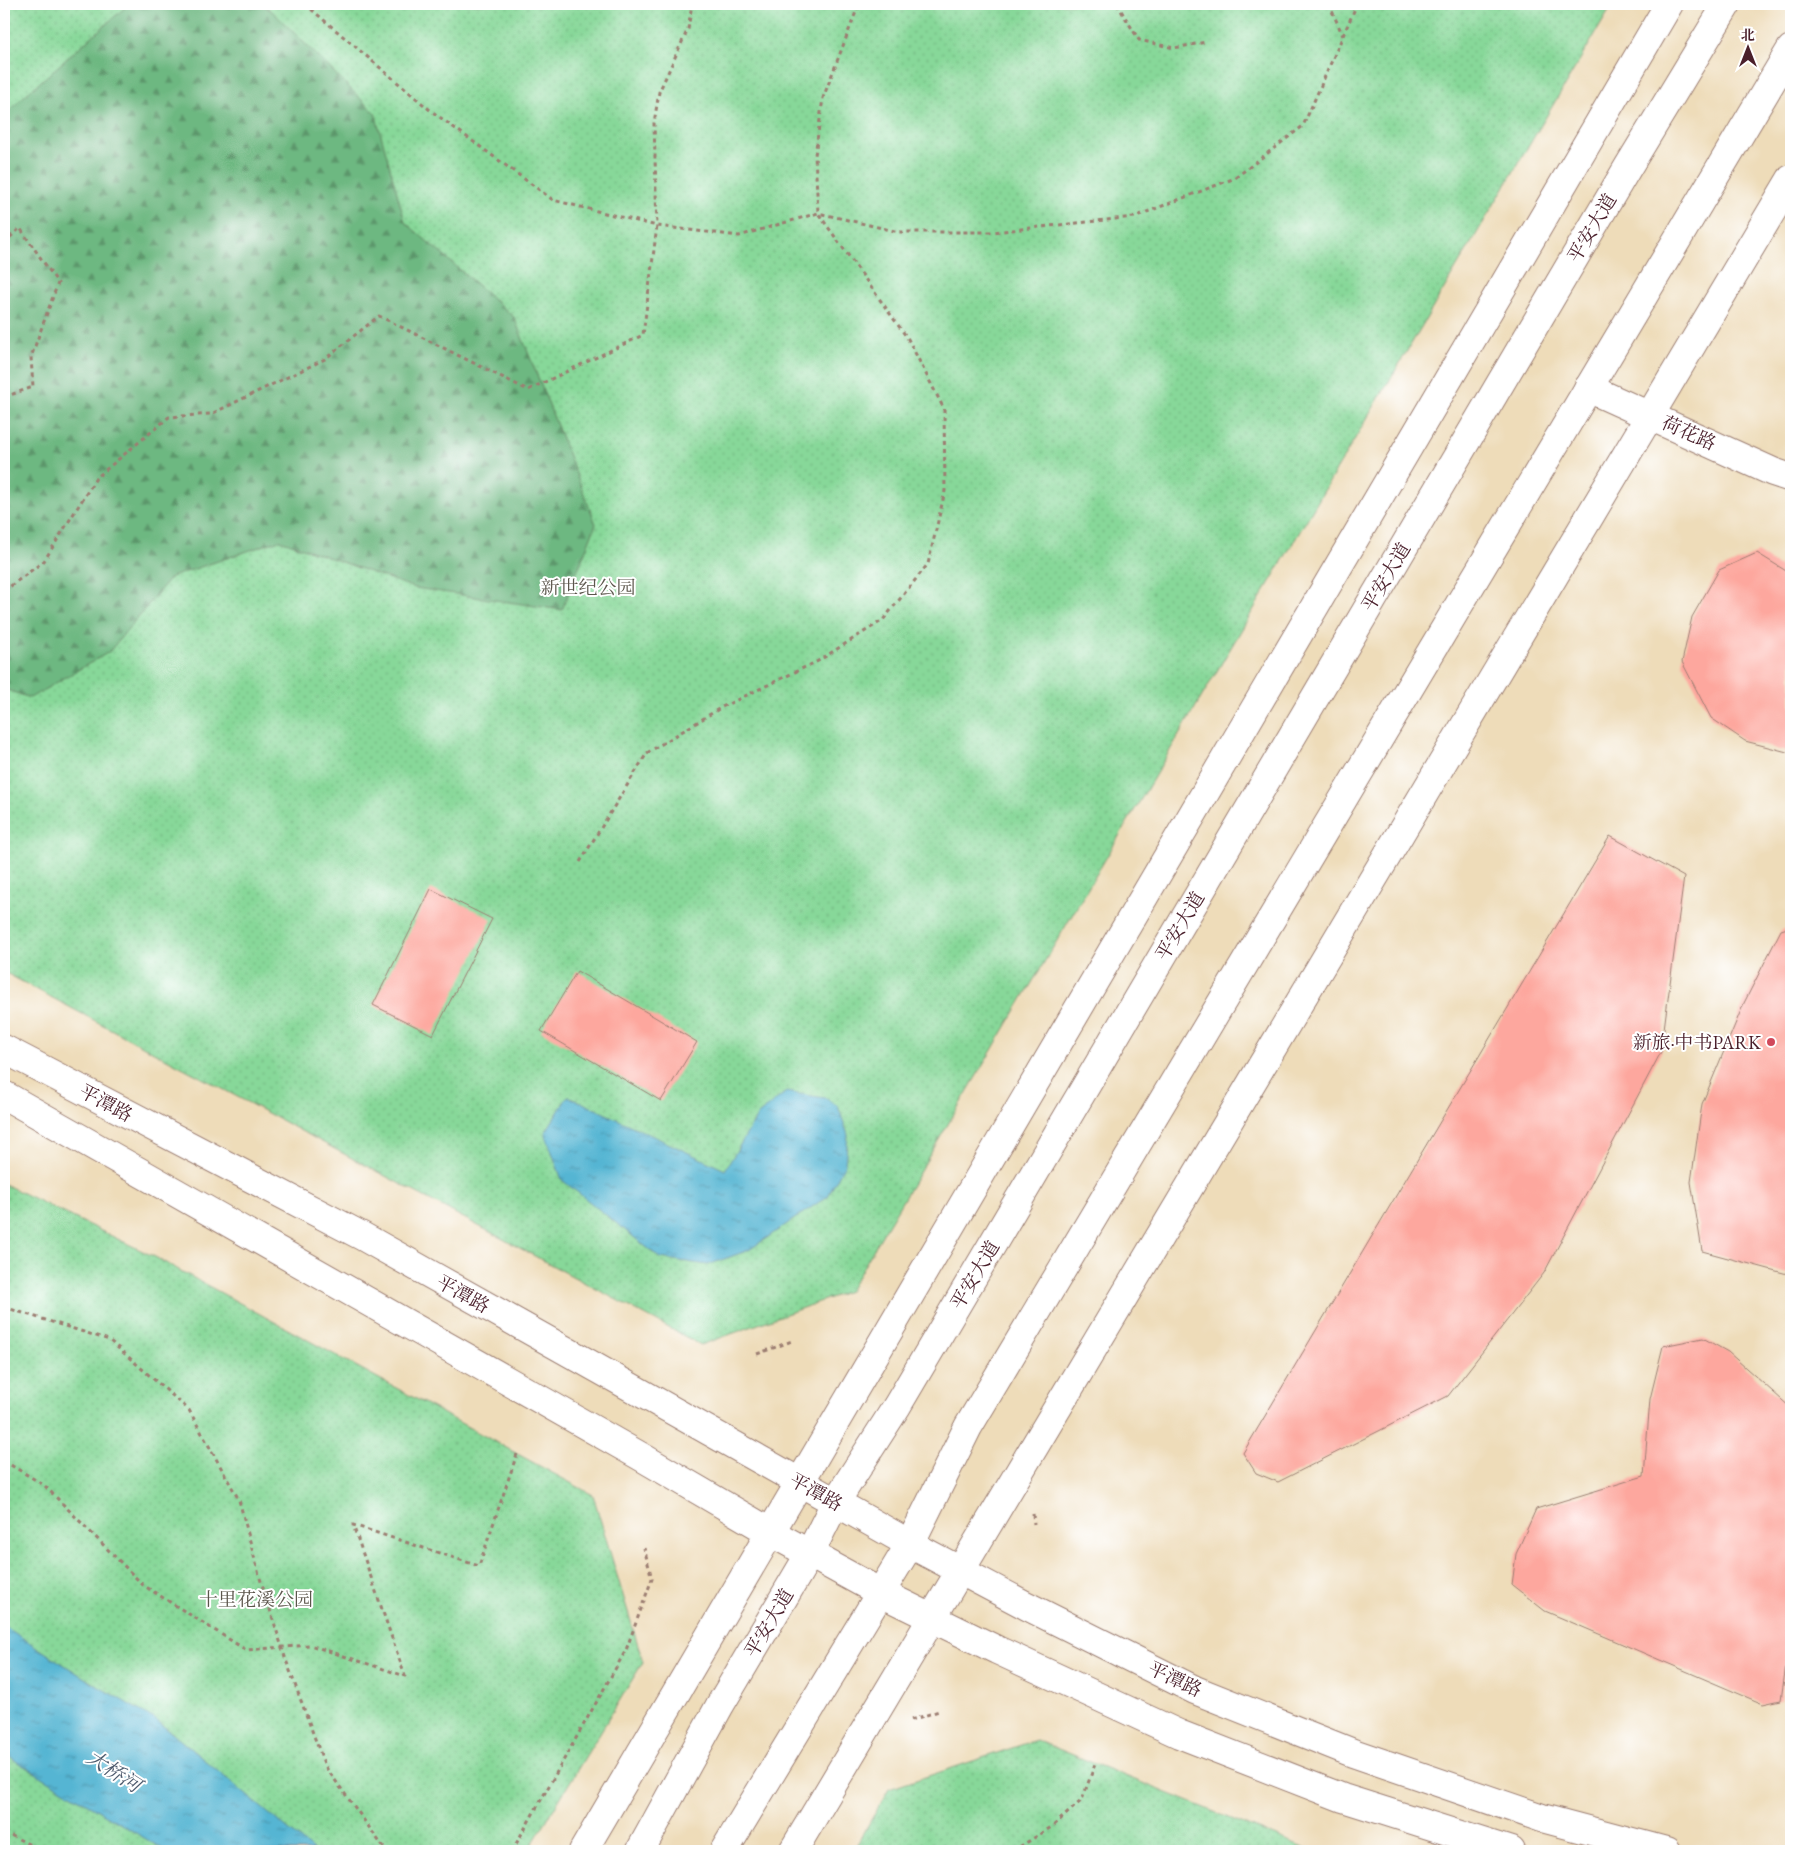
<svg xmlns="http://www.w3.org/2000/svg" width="1795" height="1855" font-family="'EB Garamond','Noto Serif SC',serif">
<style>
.green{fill:url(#green-dots);stroke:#687c62}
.forest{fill:url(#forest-firs);stroke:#5c6c56}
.water{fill:url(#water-ripples);stroke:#506a7f}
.building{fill:#fda79e}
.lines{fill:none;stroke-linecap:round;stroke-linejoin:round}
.tertiary-casing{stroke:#9c7e72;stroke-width:30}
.secondary-casing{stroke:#9c7e72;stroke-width:30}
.primary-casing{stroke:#9c7e72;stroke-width:30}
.path{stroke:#9c7e72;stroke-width:3;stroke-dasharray:4 4;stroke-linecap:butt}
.tertiary{stroke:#fff;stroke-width:28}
.secondary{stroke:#fff;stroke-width:28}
.primary{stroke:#fff;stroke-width:28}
.poi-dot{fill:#d1495b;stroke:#fff;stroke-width:2}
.labels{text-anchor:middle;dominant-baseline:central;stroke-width:4;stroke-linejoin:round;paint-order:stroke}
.street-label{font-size:19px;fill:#4a1f2b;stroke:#fff}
.park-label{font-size:19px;fill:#5c564c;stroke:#fff}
.poi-label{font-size:19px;fill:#4a1f2b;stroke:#fff;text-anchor:end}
.water-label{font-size:20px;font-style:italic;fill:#4e5b6e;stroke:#fff}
</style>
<defs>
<pattern id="green-dots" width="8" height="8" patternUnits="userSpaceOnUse" patternTransform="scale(1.25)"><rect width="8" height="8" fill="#87d899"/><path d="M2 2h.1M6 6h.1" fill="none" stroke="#76b984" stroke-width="1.8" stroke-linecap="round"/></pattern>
<pattern id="forest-firs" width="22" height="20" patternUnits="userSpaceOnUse" patternTransform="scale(1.25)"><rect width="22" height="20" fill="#6db881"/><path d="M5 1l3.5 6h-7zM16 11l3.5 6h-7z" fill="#5c956a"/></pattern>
<pattern id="water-ripples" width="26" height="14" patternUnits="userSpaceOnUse" patternTransform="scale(1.25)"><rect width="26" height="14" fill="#55b5d3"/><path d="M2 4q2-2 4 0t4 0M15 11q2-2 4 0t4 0" fill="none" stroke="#4893ab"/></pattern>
</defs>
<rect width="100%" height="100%" fill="#fff"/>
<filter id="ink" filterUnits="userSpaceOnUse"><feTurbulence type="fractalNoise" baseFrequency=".02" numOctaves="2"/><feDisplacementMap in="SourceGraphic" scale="10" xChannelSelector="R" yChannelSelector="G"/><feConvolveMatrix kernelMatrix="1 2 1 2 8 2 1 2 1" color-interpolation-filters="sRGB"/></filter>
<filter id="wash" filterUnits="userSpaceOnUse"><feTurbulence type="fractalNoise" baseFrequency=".0096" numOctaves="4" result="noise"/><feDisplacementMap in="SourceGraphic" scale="20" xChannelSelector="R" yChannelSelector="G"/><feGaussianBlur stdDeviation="1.12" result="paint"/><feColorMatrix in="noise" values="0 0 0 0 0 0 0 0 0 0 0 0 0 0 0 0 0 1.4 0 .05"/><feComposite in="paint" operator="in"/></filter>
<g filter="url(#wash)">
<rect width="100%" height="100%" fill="#eedcb9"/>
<g class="green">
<path d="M 4,4 L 1613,4 L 849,1291 L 701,1345 L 4,972 Z"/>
<path d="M 4,1184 L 155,1257 L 593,1495 L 643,1662 L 528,1851 L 4,1851 Z"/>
<path d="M 1036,1740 L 1311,1851 L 853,1851 L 889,1789 Z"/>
</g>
<path class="forest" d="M 129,4 L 261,4 L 272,11 L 375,113 L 405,222 L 514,317 L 596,524 L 562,610 L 415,588 L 280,540 L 171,577 L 109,652 L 30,698 L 4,689 L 4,116 L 23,97 Z"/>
<g class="water">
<path d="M 786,1092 L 825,1098 L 838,1106 L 848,1135 L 845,1164 L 828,1196 L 749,1250 L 708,1265 L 660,1258 L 562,1180 L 545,1133 L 568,1096 L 725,1170 L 758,1115 Z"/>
<path d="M 4,1626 L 94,1684 L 156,1720 L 314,1851 L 166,1851 L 4,1754 Z"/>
</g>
<g id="blocks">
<g class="building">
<path d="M 1757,553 L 1791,574 L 1791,753 L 1745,741 L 1711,718 L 1682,662 L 1692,617 L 1719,570 Z"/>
<path d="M 1610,836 L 1684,877 L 1661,1052 L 1544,1273 L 1448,1396 L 1278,1482 L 1256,1473 L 1243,1453 Z"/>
<path d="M 431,889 L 492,919 L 433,1035 L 373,1005 Z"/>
<path d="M 1791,927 L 1791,1275 L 1702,1251 L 1691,1182 L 1702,1104 L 1744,1003 L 1781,930 Z"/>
<path d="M 577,971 L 697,1042 L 661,1101 L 541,1031 Z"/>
<path d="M 1703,1338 L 1728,1352 L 1791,1408 L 1791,1629 L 1781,1700 L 1763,1704 L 1545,1611 L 1512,1585 L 1516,1554 L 1536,1509 L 1644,1476 L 1650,1399 L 1663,1346 Z"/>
</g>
</g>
</g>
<g filter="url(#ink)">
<use href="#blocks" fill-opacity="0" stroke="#9c7e72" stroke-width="1"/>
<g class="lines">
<defs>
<g id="tertiary">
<path d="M 1588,388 L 1773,472 L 1791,478"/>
<path d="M 583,1851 L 1669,4"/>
<path d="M 793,1851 L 1791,179"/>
</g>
<g id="secondary">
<path d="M 4,1049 L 362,1236 L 910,1544 L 1027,1606 L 1195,1690 L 1353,1753 L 1542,1818 L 1666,1851"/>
<path d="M 4,1095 L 640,1456 L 770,1532 L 881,1593 L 997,1650 L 1179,1734 L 1343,1798 L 1511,1851"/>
</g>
<g id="primary">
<path d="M 640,1851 L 720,1705 L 809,1555 L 835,1503 L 897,1406 L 1628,167 L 1727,4"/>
<path d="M 724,1851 L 910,1544 L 968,1427 L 1791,49"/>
</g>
</defs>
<use href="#tertiary" class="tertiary-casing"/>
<use href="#secondary" class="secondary-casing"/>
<use href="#primary" class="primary-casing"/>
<g class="path">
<path d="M 305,4 L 430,110 L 553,200 L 657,226 L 739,236 L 818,213 L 899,232 L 993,232 L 1134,217 L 1235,178 L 1303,126 L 1357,4"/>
<path d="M 1117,4 L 1139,40 L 1174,48 L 1206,42"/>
<path d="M 1329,4 L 1343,36"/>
<path d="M 4,243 L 20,228 L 58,283 L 31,357 L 33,387 L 4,397"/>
<path d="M 4,591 L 44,561 L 96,478 L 169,417 L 211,414 L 325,359 L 379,316 L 528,390 L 643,335 L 657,226 L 654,123 L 659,92 L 688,29 L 692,4"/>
<path d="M 580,862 L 647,753 L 722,707 L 818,661 L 883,620 L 928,564 L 945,491 L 944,409 L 908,339 L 818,213 L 815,155 L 823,98 L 859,4"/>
<path d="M 4,1307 L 109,1340 L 189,1410 L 239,1500 L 259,1575 L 286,1660 L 325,1766 L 386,1851"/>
<path d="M 757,1354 L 792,1341"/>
<path d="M 4,1461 L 44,1485 L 143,1585 L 246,1650 L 310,1645 L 405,1676 L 353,1525 L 479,1566 L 517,1454"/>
<path d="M 1033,1514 L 1034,1524"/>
<path d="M 911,1720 L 939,1711"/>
<path d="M 4,1832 L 43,1851"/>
<path d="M 512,1851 L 626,1650 L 652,1579 L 644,1548"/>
<path d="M 1013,1851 L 1053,1826 L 1082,1800 L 1095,1764"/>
</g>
<use href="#tertiary" class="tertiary"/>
<use href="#secondary" class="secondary"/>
<use href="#primary" class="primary"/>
</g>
</g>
<circle class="poi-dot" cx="1771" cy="1042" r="5"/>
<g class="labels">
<g class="street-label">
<text transform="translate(1592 228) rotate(-59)">平安大道</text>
<text transform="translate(1689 433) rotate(24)">荷花路</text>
<text transform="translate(1386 577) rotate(-59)">平安大道</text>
<text transform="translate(1180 926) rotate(-59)">平安大道</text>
<text transform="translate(106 1103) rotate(28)">平潭路</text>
<text transform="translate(975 1275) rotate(-59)">平安大道</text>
<text transform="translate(463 1294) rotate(29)">平潭路</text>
<text transform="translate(816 1492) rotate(29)">平潭路</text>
<text transform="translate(769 1623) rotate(-59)">平安大道</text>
<text transform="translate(1175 1679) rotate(25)">平潭路</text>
</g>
<g class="park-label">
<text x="588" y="587">新世纪公园</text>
<text x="256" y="1599">十里花溪公园</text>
</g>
<g class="poi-label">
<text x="1761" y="1042">新旅·中书PARK</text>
</g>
<g class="water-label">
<text transform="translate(114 1771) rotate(33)">大桥河</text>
</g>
</g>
<rect width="1795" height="1855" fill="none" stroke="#fff" stroke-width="20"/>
<g transform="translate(1748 48)" stroke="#ffffff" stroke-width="4" paint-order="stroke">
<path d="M0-4L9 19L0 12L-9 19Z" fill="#4a1f2b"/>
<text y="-8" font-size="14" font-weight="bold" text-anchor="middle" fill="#4a1f2b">北</text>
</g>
</svg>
